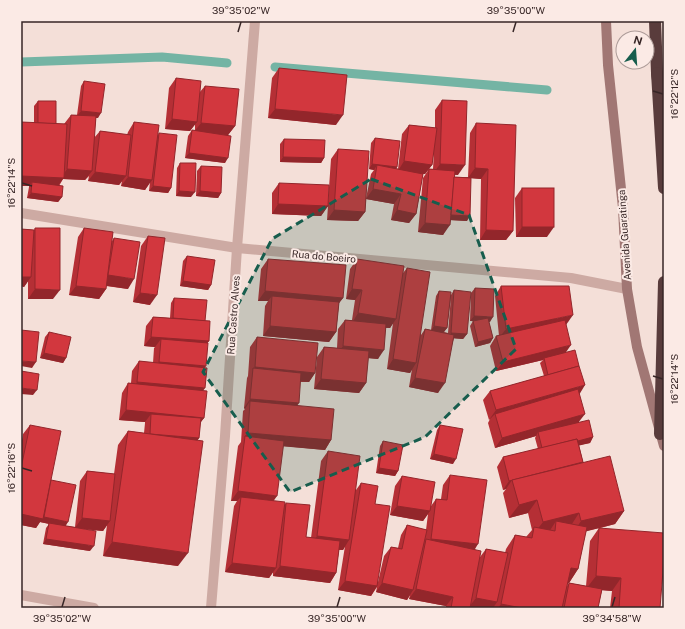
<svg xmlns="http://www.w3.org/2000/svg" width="685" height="629" font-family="'Public Sans',sans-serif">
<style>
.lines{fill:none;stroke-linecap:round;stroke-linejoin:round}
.stream{stroke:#74b4a4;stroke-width:9}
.street{stroke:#cdaaa3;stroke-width:10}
.secondary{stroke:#a17774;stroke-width:10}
.highway{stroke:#593c3c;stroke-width:12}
.wall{fill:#b52f35;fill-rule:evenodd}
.shaded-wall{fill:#93262b}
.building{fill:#d2373e;stroke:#93262b}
.marked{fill:#175d4d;fill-opacity:0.2;stroke:#175d4d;stroke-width:3;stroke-dasharray:8 5;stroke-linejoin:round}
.ticks{fill:none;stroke:#372626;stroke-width:1.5}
.labels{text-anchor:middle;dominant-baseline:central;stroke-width:4;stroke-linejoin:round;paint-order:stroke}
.street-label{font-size:10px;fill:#372626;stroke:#fbeae5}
.neatline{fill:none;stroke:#372626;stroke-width:1.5}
.ticks-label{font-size:10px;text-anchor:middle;fill:#372626}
</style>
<rect width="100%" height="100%" fill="#f4dfd8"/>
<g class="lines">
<g class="stream">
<path d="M 21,62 L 162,57 L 227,63"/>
<path d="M 275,67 L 547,90"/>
</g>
<g class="street">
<path d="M 21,213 L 237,248 L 571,278 L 627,289"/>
<path d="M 21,595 L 94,608"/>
<path d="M 211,608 L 225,436 L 237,248 L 255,21"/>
</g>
<path class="secondary" d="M 606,21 L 608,65 L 623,208 L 627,289 L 637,347 L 664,446"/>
<g class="highway">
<path d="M 655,21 L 657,73 L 658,80"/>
<path d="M 657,73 L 664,188"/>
<path d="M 660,434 L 664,282"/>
</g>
</g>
<g class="wall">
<path d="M 279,68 L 336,125 L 268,118 L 272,78 Z"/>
<path d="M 176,78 L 199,93 L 205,86 L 235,126 L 228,135 L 225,163 L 185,158 L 188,136 L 192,130 L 195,131 L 195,124 L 190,131 L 165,129 L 169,88 Z"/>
<path d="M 84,81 L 98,118 L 96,118 L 94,138 L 100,131 L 127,135 L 128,132 L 134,122 L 158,135 L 159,133 L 171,188 L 168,193 L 149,191 L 150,182 L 145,190 L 121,186 L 122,181 L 119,185 L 88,181 L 89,176 L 85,180 L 63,179 L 59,186 L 62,197 L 58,202 L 27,198 L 29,187 L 29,186 L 21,186 L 21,122 L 34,123 L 34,106 L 38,101 L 56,124 L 64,124 L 71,115 L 77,115 L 81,86 Z"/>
<path d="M 442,100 L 458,175 L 455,174 L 454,177 L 468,177 L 470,133 L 476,123 L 513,231 L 506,240 L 480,240 L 481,179 L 471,178 L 467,221 L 451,220 L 443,235 L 418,232 L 423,178 L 429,169 L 433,169 L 434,150 L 432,165 L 425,174 L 423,174 L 416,214 L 409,223 L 391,220 L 394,204 L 366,199 L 365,212 L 358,221 L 327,220 L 328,206 L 321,216 L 272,214 L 272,193 L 279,183 L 328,202 L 331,159 L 338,149 L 366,198 L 371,174 L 374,170 L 369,169 L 371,143 L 375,138 L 397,167 L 396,168 L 398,169 L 402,134 L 409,125 L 435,128 L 435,110 Z"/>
<path d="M 284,139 L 324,158 L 321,163 L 280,162 L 280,144 Z"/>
<path d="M 180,163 L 191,197 L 176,196 L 177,168 Z"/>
<path d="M 201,166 L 221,193 L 218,198 L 196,196 L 197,171 Z"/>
<path d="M 522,188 L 547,237 L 516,237 L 515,198 Z"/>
<path d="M 35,228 L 53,299 L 28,299 L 28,281 L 24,287 L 21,286 L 21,229 L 34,230 Z"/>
<path d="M 84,228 L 112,241 L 114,238 L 128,289 L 106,286 L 106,289 L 99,299 L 69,295 L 78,237 Z"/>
<path d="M 148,236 L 150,305 L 133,302 L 141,246 Z"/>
<path d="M 187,256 L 211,285 L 208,290 L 180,286 L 183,261 Z"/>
<path d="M 268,259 L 343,298 L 339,303 L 336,332 L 329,342 L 263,336 L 265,306 L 268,301 L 258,301 L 261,269 Z"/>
<path d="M 357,259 L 403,273 L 407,268 L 421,335 L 425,329 L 431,330 L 436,296 L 439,291 L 451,295 L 454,290 L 467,334 L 463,339 L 454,338 L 438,393 L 409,387 L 412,369 L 410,373 L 387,369 L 393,323 L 390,328 L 386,328 L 378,359 L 368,358 L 366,383 L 359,393 L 314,389 L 317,357 L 324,347 L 337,348 L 338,329 L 345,320 L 352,320 L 355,300 L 346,299 L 350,269 ZM 451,296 L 448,333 L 444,332 L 447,328 Z"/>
<path d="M 501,286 L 566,325 L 566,353 L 579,394 L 579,423 L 593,437 L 590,443 L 579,445 L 583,462 L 624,511 L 615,524 L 600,528 L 660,608 L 610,608 L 612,591 L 602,590 L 598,608 L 494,608 L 494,607 L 470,607 L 470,608 L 446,608 L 446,606 L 409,599 L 410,595 L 407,600 L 376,592 L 377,587 L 371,596 L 338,590 L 345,546 L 343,550 L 339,550 L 336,573 L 330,583 L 273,576 L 273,572 L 269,578 L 225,572 L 234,506 L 237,501 L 231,501 L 238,446 L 241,442 L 243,411 L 245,409 L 244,408 L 247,378 L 248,376 L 250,347 L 257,337 L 315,373 L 309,382 L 300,382 L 297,405 L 331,440 L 325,450 L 283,446 L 273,501 L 284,505 L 286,503 L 306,537 L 311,538 L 321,461 L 328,451 L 356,490 L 361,483 L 375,504 L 378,582 L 384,556 L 391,547 L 398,548 L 401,535 L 407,525 L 426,530 L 428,514 L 423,521 L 390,515 L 395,486 L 402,476 L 431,506 L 436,499 L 441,499 L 443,485 L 450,475 L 475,549 L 480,557 L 486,549 L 505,553 L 506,549 L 515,535 L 526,537 L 532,530 L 528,513 L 509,518 L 503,493 L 506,489 L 503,490 L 497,467 L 503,457 L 538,449 L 535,438 L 536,436 L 495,448 L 488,423 L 490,419 L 489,420 L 483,400 L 490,391 L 544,376 L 540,363 L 543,360 L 496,371 L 490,346 L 496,336 L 499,336 L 495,296 ZM 599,528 L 590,541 L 586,586 L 569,583 L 567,586 L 568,583 L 569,583 L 578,569 L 586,531 Z"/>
<path d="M 475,288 L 489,322 L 493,338 L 490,343 L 475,347 L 470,326 L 473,321 L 470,321 L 471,293 Z"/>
<path d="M 174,298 L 205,321 L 209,341 L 207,343 L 205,367 L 203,390 L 204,418 L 200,423 L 199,438 L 197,441 L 178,566 L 103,556 L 107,525 L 103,531 L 82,529 L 90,551 L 43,544 L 46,528 L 49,524 L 40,522 L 36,528 L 21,525 L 21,446 L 23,434 L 30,425 L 51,480 L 66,526 L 75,527 L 80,481 L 87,471 L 114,474 L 118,445 L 128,431 L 144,433 L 145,423 L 145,422 L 119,420 L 122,393 L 128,383 L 131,383 L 132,371 L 139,361 L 153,363 L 154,348 L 155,347 L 144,346 L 146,326 L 153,317 L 170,318 L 171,303 Z"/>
<path d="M 49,332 L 66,358 L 63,363 L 40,358 L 45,337 Z"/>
<path d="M 440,425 L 453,464 L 430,459 L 437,430 Z"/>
<path d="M 383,441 L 398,471 L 395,476 L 376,473 L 380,446 Z"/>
</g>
<g class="shaded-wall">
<path d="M 275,109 L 343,115 L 336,125 L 268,118 Z"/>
<path d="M 81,111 L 101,113 L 98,118 L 77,116 Z"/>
<path d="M 172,119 L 197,122 L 190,131 L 165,129 Z"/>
<path d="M 201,123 L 235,126 L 228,135 L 194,132 Z"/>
<path d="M 189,153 L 228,158 L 225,163 L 185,158 Z"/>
<path d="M 283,157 L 324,158 L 321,163 L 280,162 Z"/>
<path d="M 404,161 L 432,165 L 425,174 L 398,171 Z"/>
<path d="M 372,164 L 397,167 L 394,172 L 377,165 L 374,170 L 369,169 Z"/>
<path d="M 440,164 L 465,165 L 458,175 L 433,174 Z"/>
<path d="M 475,168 L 488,169 L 481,179 L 468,178 Z"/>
<path d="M 67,169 L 92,171 L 85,180 L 63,179 L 57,187 L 32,182 L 29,186 L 21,186 L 21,176 L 61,178 Z"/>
<path d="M 95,172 L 126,176 L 119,185 L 88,181 Z"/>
<path d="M 128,177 L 152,180 L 145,190 L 121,186 Z"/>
<path d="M 153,186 L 171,188 L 168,193 L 149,191 Z"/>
<path d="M 373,189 L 401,194 L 394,204 L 366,199 Z"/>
<path d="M 179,191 L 195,192 L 191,197 L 176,196 Z"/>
<path d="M 200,191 L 221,193 L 218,198 L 196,196 Z"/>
<path d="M 31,193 L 62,197 L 58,202 L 27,198 Z"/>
<path d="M 278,204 L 328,206 L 321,216 L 272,214 Z"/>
<path d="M 334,210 L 365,212 L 358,221 L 327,220 Z"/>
<path d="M 397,210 L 416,214 L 409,223 L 391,220 Z"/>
<path d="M 451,215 L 470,216 L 467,221 L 448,220 Z"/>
<path d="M 425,223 L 450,225 L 443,235 L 418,232 Z"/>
<path d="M 522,227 L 554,227 L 547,237 L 516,237 Z"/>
<path d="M 486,230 L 513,231 L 506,240 L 480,240 Z"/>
<path d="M 108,275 L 134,279 L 128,289 L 102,285 Z"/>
<path d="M 21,277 L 31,277 L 24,287 L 21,286 Z"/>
<path d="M 183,281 L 211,285 L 208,290 L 180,286 Z"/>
<path d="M 76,286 L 106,289 L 99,299 L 69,295 Z"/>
<path d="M 35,289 L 60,290 L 53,299 L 28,299 Z"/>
<path d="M 352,289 L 362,290 L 355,300 L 346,299 Z"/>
<path d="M 265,291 L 343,298 L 336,307 L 272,296 L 268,301 L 258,301 Z"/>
<path d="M 140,293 L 157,295 L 150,305 L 133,302 Z"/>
<path d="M 358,313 L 396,319 L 390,328 L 352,323 Z"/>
<path d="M 573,315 L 566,325 L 499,338 L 506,329 Z"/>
<path d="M 474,316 L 493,317 L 490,322 L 470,321 Z"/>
<path d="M 270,326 L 336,332 L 329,342 L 263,336 Z"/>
<path d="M 434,326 L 447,328 L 443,333 L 431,331 Z"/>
<path d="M 451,333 L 467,334 L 463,339 L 448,338 Z"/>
<path d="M 151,337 L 209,341 L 202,350 L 161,339 L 155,347 L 144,346 Z"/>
<path d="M 493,338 L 490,343 L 475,347 L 478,342 Z"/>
<path d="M 571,345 L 564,355 L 544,358 L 543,360 L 496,371 L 503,362 Z"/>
<path d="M 343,346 L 384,350 L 378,359 L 336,355 Z"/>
<path d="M 44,353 L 66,358 L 63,363 L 40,358 Z"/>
<path d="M 393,359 L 416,363 L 410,373 L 387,369 Z"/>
<path d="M 21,361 L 36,362 L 32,368 L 21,366 Z"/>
<path d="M 159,362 L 206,366 L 199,376 L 152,371 Z"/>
<path d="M 255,367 L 315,373 L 309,382 L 252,377 L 253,369 Z"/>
<path d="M 415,378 L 445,383 L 438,393 L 409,387 Z"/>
<path d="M 321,379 L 366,383 L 359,393 L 314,389 Z"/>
<path d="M 137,382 L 205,388 L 198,398 L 130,392 Z"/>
<path d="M 585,385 L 579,395 L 495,414 L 489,420 L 496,410 Z"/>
<path d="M 21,388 L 37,390 L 33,395 L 21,394 Z"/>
<path d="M 250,399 L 299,403 L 292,413 L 250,401 L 245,409 L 244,408 Z"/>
<path d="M 126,410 L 204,418 L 197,427 L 151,414 L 145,422 L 119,420 Z"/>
<path d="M 585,414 L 578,423 L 538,432 L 536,436 L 495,448 L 502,438 Z"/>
<path d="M 248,433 L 331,440 L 325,450 L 244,443 L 245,436 Z"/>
<path d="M 150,434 L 199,438 L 192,448 Z"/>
<path d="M 593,437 L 590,443 L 539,455 L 543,450 Z"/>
<path d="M 434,454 L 456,459 L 453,464 L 430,459 Z"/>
<path d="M 583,462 L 512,480 L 506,489 L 503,490 L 509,481 Z"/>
<path d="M 379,468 L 398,471 L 395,476 L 376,473 Z"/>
<path d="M 238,491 L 277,496 L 270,506 L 241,497 L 237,501 L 231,501 Z"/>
<path d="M 537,500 L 528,513 L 509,518 L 519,505 Z"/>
<path d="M 397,506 L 430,511 L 423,521 L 390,515 Z"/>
<path d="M 624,511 L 615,524 L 572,535 L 581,521 Z"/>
<path d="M 579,513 L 570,527 L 556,521 L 549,532 L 533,535 L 543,522 Z"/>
<path d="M 21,514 L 44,517 L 68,522 L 65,527 L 40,522 L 36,528 L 21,525 Z"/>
<path d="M 82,518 L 110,521 L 103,531 L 75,528 Z"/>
<path d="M 317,536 L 349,540 L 343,550 L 310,545 Z"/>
<path d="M 46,539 L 94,546 L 90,551 L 43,544 Z"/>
<path d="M 431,539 L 478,544 L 472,554 L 425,547 Z"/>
<path d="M 112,542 L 188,553 L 178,566 L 103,556 Z"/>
<path d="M 232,563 L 276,568 L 269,578 L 225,572 Z"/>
<path d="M 280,566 L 336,573 L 330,583 L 273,576 Z"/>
<path d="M 571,568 L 578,569 L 569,583 L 561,581 Z"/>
<path d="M 596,576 L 621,578 L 612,591 L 586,589 Z"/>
<path d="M 345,581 L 377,586 L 371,596 L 338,590 Z"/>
<path d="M 382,583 L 413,590 L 407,600 L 376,592 Z"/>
<path d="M 416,589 L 453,597 L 446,606 L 409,599 Z"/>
<path d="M 476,598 L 497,602 L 493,608 L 473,608 L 469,607 Z"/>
<path d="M 501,604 L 522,608 L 498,608 Z"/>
</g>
<g class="building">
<path d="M 279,68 L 347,75 L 343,115 L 275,109 Z"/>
<path d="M 176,78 L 201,81 L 197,122 L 172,119 Z"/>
<path d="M 84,81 L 105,84 L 101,113 L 81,111 Z"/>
<path d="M 205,86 L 239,89 L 235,126 L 201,123 Z"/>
<path d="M 442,100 L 467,101 L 465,165 L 440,164 Z"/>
<path d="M 38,101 L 56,101 L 56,124 L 38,123 Z"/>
<path d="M 71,115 L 96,116 L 92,171 L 67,169 Z"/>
<path d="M 21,122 L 67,124 L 64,178 L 21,176 Z"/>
<path d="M 134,122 L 159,125 L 152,180 L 128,177 Z"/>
<path d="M 476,123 L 516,125 L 513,231 L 486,230 L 488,169 L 475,168 Z"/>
<path d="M 409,125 L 437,128 L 432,165 L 404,161 Z"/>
<path d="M 192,130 L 231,136 L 228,158 L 189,153 Z"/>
<path d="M 100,131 L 131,135 L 126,176 L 95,172 Z"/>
<path d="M 159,133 L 177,135 L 171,188 L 153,186 Z"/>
<path d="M 375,138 L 400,141 L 397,167 L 372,164 Z"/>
<path d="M 284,139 L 325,140 L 324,158 L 283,157 Z"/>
<path d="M 338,149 L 369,151 L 365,212 L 334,210 Z"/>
<path d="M 180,163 L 196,163 L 195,192 L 179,191 Z"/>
<path d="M 377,165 L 423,174 L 416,214 L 397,210 L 401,194 L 373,189 Z"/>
<path d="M 201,166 L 222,167 L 221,193 L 200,191 Z"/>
<path d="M 429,169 L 455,171 L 450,225 L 425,223 Z"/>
<path d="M 454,177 L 471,178 L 470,216 L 451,215 Z"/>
<path d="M 32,182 L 63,186 L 62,197 L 31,193 Z"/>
<path d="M 279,183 L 329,185 L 328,206 L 278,204 Z"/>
<rect x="522" y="188" width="32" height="39"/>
<path d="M 35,228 L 60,228 L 60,290 L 35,289 Z"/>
<path d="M 84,228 L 113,232 L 106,289 L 76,286 Z"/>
<path d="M 21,229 L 34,230 L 31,277 L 21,277 Z"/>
<path d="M 148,236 L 165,238 L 157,295 L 140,293 Z"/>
<path d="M 114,238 L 140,242 L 134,279 L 108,275 Z"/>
<path d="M 187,256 L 215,260 L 211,285 L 183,281 Z"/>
<path d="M 268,259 L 346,265 L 343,298 L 265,291 Z"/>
<path d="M 357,259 L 404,266 L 396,319 L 358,313 L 362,290 L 352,289 Z"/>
<path d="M 407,268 L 430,272 L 416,363 L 393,359 Z"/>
<path d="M 501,286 L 569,286 L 573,315 L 506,329 Z"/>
<path d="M 475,288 L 494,289 L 493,317 L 474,316 Z"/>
<path d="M 454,290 L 471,292 L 467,334 L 451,333 Z"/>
<path d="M 439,291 L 451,292 L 447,328 L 434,326 Z"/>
<path d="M 272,296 L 339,302 L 336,332 L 270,326 Z"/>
<path d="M 174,298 L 207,300 L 205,321 L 173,318 Z"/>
<path d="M 153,317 L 210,321 L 209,341 L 151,337 Z"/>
<path d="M 488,318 L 493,338 L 478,342 L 473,321 Z"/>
<path d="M 345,320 L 386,324 L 384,350 L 343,346 Z"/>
<path d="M 565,320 L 571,345 L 503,362 L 496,336 Z"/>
<path d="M 425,329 L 454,335 L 445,383 L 415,378 Z"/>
<path d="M 21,330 L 39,332 L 36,362 L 21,361 Z"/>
<path d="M 49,332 L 71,337 L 66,358 L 44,353 Z"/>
<path d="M 257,337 L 318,343 L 315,373 L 255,367 Z"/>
<path d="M 161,339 L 208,343 L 206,366 L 159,362 Z"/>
<path d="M 324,347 L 369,351 L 366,383 L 321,379 Z"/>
<path d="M 575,350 L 579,366 L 548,375 L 544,358 Z"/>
<path d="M 139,361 L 207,368 L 205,388 L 137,382 Z"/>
<path d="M 579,366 L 585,385 L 496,410 L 490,391 Z"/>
<path d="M 253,368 L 301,373 L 299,403 L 250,399 Z"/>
<path d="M 21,371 L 39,374 L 37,390 L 21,388 Z"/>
<path d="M 128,383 L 207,391 L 204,418 L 126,410 Z"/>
<path d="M 578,389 L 585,414 L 502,438 L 495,414 Z"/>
<path d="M 250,401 L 334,409 L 331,440 L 248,433 Z"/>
<path d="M 151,414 L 201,418 L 199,438 L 150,434 Z"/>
<path d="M 589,420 L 593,437 L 578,441 L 577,439 L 542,448 L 538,432 Z"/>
<path d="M 30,425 L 61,431 L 43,519 L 21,514 L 21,468 Z"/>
<path d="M 440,425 L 463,429 L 456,459 L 434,454 Z"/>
<path d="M 128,431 L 203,441 L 188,553 L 112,542 Z"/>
<path d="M 245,436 L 284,441 L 277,496 L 238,491 Z"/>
<path d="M 577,439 L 583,462 L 509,481 L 503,457 Z"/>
<path d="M 383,441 L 403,445 L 398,471 L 379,468 Z"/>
<path d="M 328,451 L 360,456 L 349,540 L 317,536 Z"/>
<path d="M 610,456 L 624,511 L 581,521 L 579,513 L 543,522 L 537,500 L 519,505 L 512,480 Z"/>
<path d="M 87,471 L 115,474 L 110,521 L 82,518 Z"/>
<path d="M 450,475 L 487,480 L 478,544 L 431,539 L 436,499 L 447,500 Z"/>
<path d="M 402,476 L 435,482 L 430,511 L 397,506 Z"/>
<path d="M 51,480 L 76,485 L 68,522 L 44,517 Z"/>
<path d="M 361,483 L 378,486 L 375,504 L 390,506 L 377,586 L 345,581 Z"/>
<path d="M 241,497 L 285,502 L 276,568 L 232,563 Z"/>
<path d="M 286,503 L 310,505 L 306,537 L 340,541 L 336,573 L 280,566 Z"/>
<path d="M 556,521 L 587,527 L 578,569 L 571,568 L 562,608 L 522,608 L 501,604 L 515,535 L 532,538 L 534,527 L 555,531 Z"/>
<path d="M 49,523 L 96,531 L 94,546 L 46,539 Z"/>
<path d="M 407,525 L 427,530 L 413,590 L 382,583 L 391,547 L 402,549 Z"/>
<path d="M 599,528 L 664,533 L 664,558 L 660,608 L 619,608 L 621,578 L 596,576 Z"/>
<path d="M 426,539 L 481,551 L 470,608 L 451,608 L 453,597 L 416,589 Z"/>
<path d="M 486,549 L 508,553 L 497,602 L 476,598 Z"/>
<path d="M 569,583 L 602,589 L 598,608 L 564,608 Z"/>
</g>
<path class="marked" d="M 371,179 L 469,215 L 516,349 L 425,437 L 290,492 L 203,372 L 272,239 Z"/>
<path class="ticks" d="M 238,32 L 241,22M 513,32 L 516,22M 653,91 L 663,94M 22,183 L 32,186M 653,376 L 663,379M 22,468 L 32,471M 62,607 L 65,597M 337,607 L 340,597M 612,607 L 615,597"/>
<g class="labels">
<g class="street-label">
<text transform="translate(624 235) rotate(-94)">Avenida Guaratinga</text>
<text transform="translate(324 256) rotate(5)">Rua do Boeiro</text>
<text transform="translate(233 315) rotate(-86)">Rua Castro Alves</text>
</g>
</g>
<rect width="685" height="629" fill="none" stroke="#fbeae5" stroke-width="44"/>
<g transform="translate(635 50) rotate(17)"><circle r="19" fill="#fbeae5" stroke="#ad9c99"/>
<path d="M0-3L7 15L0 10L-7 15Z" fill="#175d4d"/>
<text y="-6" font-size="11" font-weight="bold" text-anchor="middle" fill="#372626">N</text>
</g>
<rect x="22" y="22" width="641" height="585" class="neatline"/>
<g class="ticks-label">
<text x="241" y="14">39°35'02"W</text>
<text x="516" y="14">39°35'00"W</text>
<text transform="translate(674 94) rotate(-90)" y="4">16°22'12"S</text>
<text transform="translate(11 183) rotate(-90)" y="4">16°22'14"S</text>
<text transform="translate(674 379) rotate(-90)" y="4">16°22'14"S</text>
<text transform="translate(11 468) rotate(-90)" y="4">16°22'16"S</text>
<text x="62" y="622">39°35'02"W</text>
<text x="337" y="622">39°35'00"W</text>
<text x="612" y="622">39°34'58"W</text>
</g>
</svg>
